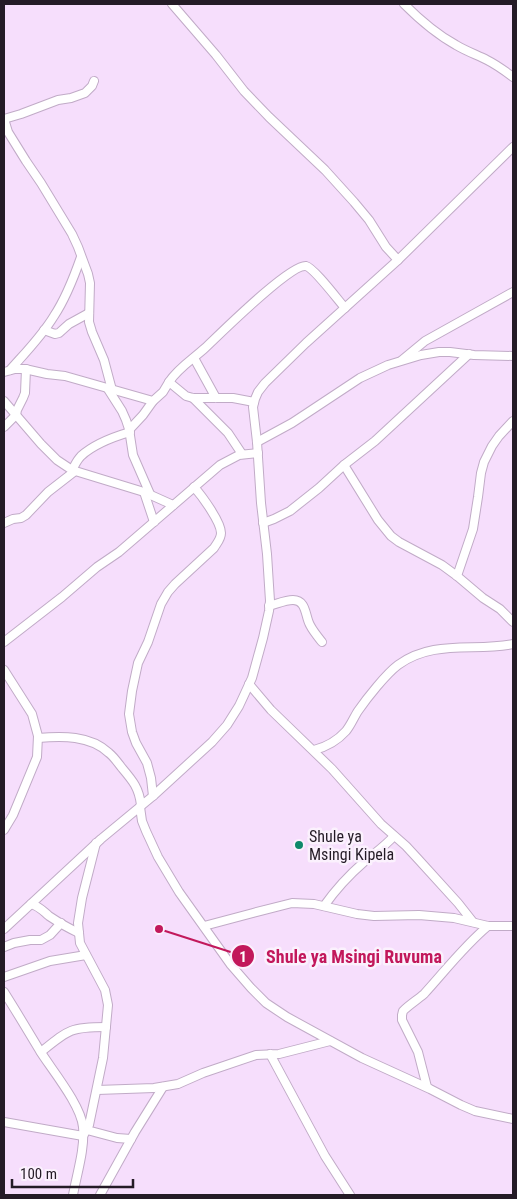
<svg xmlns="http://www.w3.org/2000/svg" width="517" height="1199" font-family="'Roboto Condensed',sans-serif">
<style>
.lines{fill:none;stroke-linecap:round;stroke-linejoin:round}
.street-casing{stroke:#c1abc7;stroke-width:10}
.street{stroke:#fff;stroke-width:8}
.poi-dot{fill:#0f896b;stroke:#fbf1fd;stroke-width:2}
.labels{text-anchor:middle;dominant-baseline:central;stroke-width:5;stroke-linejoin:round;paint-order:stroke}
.poi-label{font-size:16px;fill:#241b26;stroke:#fbf1fd;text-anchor:start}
.leader{fill:none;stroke:#c2185b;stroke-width:2}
.callout-dot{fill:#c2185b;stroke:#fbf1fd;stroke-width:2}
.mark-label{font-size:15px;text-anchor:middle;font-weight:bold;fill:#fff}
.callout-label{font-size:18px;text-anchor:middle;font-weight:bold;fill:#c2185b;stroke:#fbf1fd;stroke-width:5;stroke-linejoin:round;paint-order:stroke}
</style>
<rect width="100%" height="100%" fill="#f6defc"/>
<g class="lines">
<defs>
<g id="street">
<path d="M 172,4 L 216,55 L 244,91 L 269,117 L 325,170 L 354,202 L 369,220 L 386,247 L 398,260"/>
<path d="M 404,4 C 420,20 436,34 456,45 C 466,51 477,55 487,60 C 497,65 505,71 513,77"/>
<path d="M 4,119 L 8,132 L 26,161 L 41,183 L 72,234 L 78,247 L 88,274 L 90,283 L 89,322 L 92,332 L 104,360 L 112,390"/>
<path d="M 4,119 L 21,114 L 58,100 L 71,98 L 85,93 L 92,86 L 94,81"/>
<path d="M 44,330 L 55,334 L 59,333 L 69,324 L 89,313"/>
<path d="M 194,358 L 216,398"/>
<path d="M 402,360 L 425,341 L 513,292"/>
<path d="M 10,370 C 25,353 42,336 54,316 C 66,298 74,277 81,257"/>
<path d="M 4,372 L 15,369 L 25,369 L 47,374 L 65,376 L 153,401 L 163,392 L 169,382 L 186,396 L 193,398 L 233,398 L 254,402"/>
<path d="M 169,382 C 178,368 193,359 205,348 C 219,335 290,264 306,266 C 314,268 338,300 345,308"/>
<path d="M 108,389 L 122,411 L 126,420 L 129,429 L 133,455 L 150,494"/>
<path d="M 193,398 L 228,433 L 242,454"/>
<path d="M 4,401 L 41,444 L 57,460 L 72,470 L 144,492 L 173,505"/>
<path d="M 4,427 L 16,415 L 17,410 L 23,398 L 25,393 L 26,369"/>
<path d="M 129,430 L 143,415 L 153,401"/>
<path d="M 257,442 L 292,423 L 360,378 L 388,365 L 421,355 L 439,352 L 450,352 L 474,355 L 513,356"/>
<path d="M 344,465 L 378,520 L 391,536 L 399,542 L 442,565 L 457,576 L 483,598 L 500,609 L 513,622"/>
<path d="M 72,470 C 75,465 77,460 81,456 C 94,444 113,437 130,432"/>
<path d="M 144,492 L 154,522"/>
<path d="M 4,523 L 13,519 L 21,518 L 26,515 L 48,492 L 75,471"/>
<path d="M 263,523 L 274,519 L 290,511 L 319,488 L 344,465 L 375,441 L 469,354"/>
<path d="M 457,576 L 473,529 L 478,497 L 481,473 L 484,462 L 492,446 L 499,436 L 513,421"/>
<path d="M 269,606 C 277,604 285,600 293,600 C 307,600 305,617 310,625 C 313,631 318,637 322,642"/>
<path d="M 4,642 L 62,597 L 97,567 L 119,552 L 220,465 L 239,455 L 258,453"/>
<path d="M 4,670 L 32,714 L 38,736 L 37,757 L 13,815 L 4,830"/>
<path d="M 249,684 L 271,710 L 332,769 L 381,824 L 406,846 L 418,859 L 458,903 L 473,922"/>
<path d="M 38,738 C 62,736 90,735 109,753 C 114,757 118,763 122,768 C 133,781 139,788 141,805"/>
<path d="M 314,750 C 326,747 337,741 346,731 C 351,725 354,717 358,711 C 367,698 386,674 398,665 C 433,639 475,652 513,644"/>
<path d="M 153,796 L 151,778 L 147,763 L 136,743 L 132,732 L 129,714 L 132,691 L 138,663 L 148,642 L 161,604 L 168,592 L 175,584 L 214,548 C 217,543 221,539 221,533 C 221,522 202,496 194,487"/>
<path d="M 140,807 L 142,821 L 146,831 L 158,857 L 179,892 L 231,965 L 251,988 L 266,1003 L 287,1017 L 362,1058 L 430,1089 L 461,1105 L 475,1111 L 513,1119"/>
<path d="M 31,904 C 39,906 43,911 49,916 C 58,922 68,928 79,933"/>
<path d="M 324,906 C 336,889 349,875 364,862 C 375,853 385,846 394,836"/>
<path d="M 204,926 L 253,913 L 292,903 L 314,904 L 357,914 L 374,916 L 419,915 L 454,918 L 488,926 L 513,926"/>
<path d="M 4,929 L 101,839 L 153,796 L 212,742 L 227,725 L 239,706 L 252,678 L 263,638 L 269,611 L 270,601 L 267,554 L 261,503 L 257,442 L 253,407 L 255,399 L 258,392 L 265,383 L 306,343 L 398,260 L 513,147"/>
<path d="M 4,947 L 14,943 L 30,940 L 41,940 L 50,935 L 61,923"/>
<path d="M 4,977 L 50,961 L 86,955"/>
<path d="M 4,992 C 16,1011 28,1031 40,1051 C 52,1070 81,1105 83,1127 C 85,1149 77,1173 73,1195"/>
<path d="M 41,1052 C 68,1030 70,1027 106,1027"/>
<path d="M 270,1054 L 325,1156 L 350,1195"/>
<path d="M 427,1087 L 418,1052 L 402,1020 L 402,1015 L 403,1011 C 409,1005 417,1000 424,994 C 445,971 464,946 488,926"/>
<path d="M 97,1090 L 154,1088 L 178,1084 L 203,1073 L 256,1055 L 279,1054 L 330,1041"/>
<path d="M 4,1122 L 83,1136 L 89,1125 L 103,1058 L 108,1005 L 105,990 L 80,943 L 78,923 L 82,898 L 96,843"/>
<path d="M 87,1130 L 117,1138 L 131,1139"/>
<path d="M 100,1195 L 135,1132 L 163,1087"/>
</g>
</defs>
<use href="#street" class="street-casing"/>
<use href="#street" class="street"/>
</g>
<circle class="poi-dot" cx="299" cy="845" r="5"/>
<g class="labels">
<g class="poi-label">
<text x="309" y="836">Shule ya<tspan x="309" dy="18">Msingi Kipela</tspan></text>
</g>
</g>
<path class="leader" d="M159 929L243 956"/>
<g class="callout-dot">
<circle cx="159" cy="929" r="5"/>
<circle cx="243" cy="956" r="12"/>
</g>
<g class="mark-label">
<text x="243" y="962">1</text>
</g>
<g class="callout-label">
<text x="354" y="963">Shule ya Msingi Ruvuma</text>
</g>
<rect width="517" height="1199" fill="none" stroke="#241b26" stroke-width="10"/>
<path d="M12 1179v8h121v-8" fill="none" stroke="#241b26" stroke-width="2.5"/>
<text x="20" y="1179" font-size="15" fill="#241b26" stroke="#fbf1fd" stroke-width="4" paint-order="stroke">100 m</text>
</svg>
